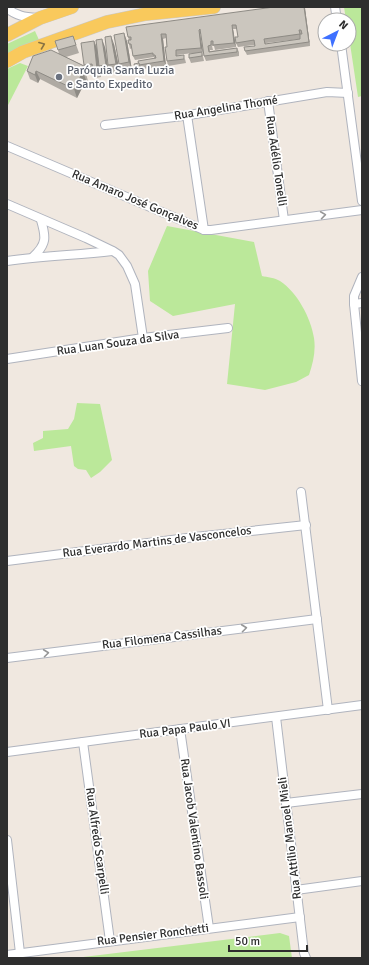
<svg xmlns="http://www.w3.org/2000/svg" width="369" height="965" font-family="Signika,sans-serif">
<style>
.green{fill:#bbe89a}
.lines{fill:none;stroke-linecap:round;stroke-linejoin:round}
.minor-casing{stroke:#b0b4be;stroke-width:10}
.primary-casing{stroke:#c9c9c9;stroke-width:14}
.minor{stroke:#fff;stroke-width:8}
.primary{stroke:#f9c95c;stroke-width:13}
.wall{fill:#afaaa3;fill-rule:evenodd}
.shaded-wall{fill:#8e8b85}
.building{fill:#cbc6be;stroke:#8e8b85;fill-rule:evenodd}
.oneway{stroke:#897443}
.oneway2{stroke:#969696}
.worship-dot{fill:#6b7280;stroke:#fff;stroke-width:1.5}
.labels{text-anchor:middle;dominant-baseline:central;stroke-width:3.5;stroke-linejoin:round;paint-order:stroke}
.worship-label{font-size:12px;fill:#5b616d;stroke:#fff;text-anchor:start}
.street-label{font-size:12px;fill:#2e2e2e;stroke:#fff}
</style>
<rect width="100%" height="100%" fill="#f0e8e0"/>
<g class="green">
<path d="M 344,7 L 362,7 L 362,96 L 358,97 L 349,37 L 349,20 L 346,20 Z"/>
<path d="M 35,31 L 39,40 L 7,54 L 7,44 Z"/>
<path d="M 20,63 L 28,66 L 7,107 L 7,69 Z"/>
<path d="M 167,226 L 254,242 L 262,276 C 267,277 275,278 280,281 C 297,292 311,318 314,338 C 316,351 313,363 309,375 L 296,382 L 265,390 L 227,384 L 235,304 L 173,316 L 150,301 L 148,271 Z"/>
<path d="M 77,403 L 100,404 L 112,460 L 100,472 L 91,478 L 86,470 L 78,469 L 74,466 L 71,446 L 34,451 L 33,443 L 43,438 L 43,431 L 68,429 L 74,419 Z"/>
<path d="M 280,933 L 289,936 L 292,958 L 75,958 Z"/>
</g>
<g class="lines">
<defs>
<g id="minor">
<path d="M 335,7 L 337,20"/>
<path d="M 7,8 C 16,16 25,17 37,18"/>
<path d="M 341,44 L 362,201"/>
<path d="M 268,101 L 284,220"/>
<path d="M 187,115 L 204,230"/>
<path d="M 105,125 L 183,116 L 327,92 L 348,93"/>
<path d="M 7,146 L 204,230 L 211,230 L 362,210"/>
<path d="M 7,204 L 86,238 L 113,251 L 119,255 L 127,266 L 135,284 L 143,338"/>
<path d="M 33,257 C 47,244 46,237 41,220"/>
<path d="M 7,261 C 42,256 77,255 112,251"/>
<path d="M 362,277 L 354,296 L 354,304 L 362,381"/>
<path d="M 354,304 L 362,303"/>
<path d="M 7,359 L 143,338 L 228,328"/>
<path d="M 301,492 L 328,710"/>
<path d="M 7,561 L 195,537 L 306,525"/>
<path d="M 7,658 L 317,619"/>
<path d="M 276,717 L 304,953 L 306,958"/>
<path d="M 180,729 L 209,928"/>
<path d="M 83,742 L 110,941"/>
<path d="M 7,752 L 362,705"/>
<path d="M 286,803 L 362,794"/>
<path d="M 7,840 L 20,953"/>
<path d="M 296,890 L 362,881"/>
<path d="M 7,955 L 300,917"/>
</g>
<g id="primary">
<path d="M 7,35 L 40,18 L 72,7"/>
<path d="M 7,61 L 23,52 L 107,22 L 146,14 L 214,7"/>
</g>
</defs>
<use href="#minor" class="minor-casing"/>
<use href="#primary" class="primary-casing"/>
<use href="#minor" class="minor"/>
<use href="#primary" class="primary"/>
</g>
<g class="wall">
<path d="M 305,8 L 310,46 L 247,55 L 245,51 L 255,46 L 254,45 L 238,47 L 236,43 L 238,37 L 237,29 L 233,29 L 236,47 L 215,50 L 214,46 L 212,46 L 213,50 L 210,50 L 210,51 L 237,48 L 239,52 L 239,56 L 206,61 L 204,56 L 201,34 L 200,34 L 203,52 L 202,52 L 204,61 L 191,63 L 189,58 L 193,53 L 177,55 L 185,59 L 186,63 L 168,66 L 167,61 L 167,47 L 166,38 L 163,39 L 166,66 L 135,70 L 135,68 L 139,63 L 154,59 L 154,57 L 135,60 L 133,56 L 132,48 L 130,49 L 129,44 L 129,40 L 128,37 ZM 300,39 L 266,44 L 266,43 Z"/>
<path d="M 73,36 L 79,53 L 66,57 L 84,66 L 88,81 L 86,80 L 77,98 L 40,79 L 38,83 L 30,79 L 27,71 L 59,54 L 58,50 Z"/>
<path d="M 94,41 L 97,47 L 105,47 L 109,74 L 102,75 L 99,68 L 101,77 L 96,78 L 94,73 L 87,74 L 84,65 Z"/>
<path d="M 127,41 L 132,70 L 122,73 L 119,64 Z"/>
<path d="M 114,44 L 120,72 L 111,74 L 108,65 Z"/>
</g>
<g class="shaded-wall">
<path d="M 304,7 L 305,8 L 310,46 L 309,42 Z"/>
<path d="M 232,25 L 233,29 L 236,47 L 234,43 Z"/>
<path d="M 199,30 L 200,34 L 203,52 L 201,48 Z"/>
<path d="M 124,33 L 127,41 L 132,70 L 129,62 Z"/>
<path d="M 161,34 L 163,39 L 166,66 L 164,61 Z"/>
<path d="M 111,36 L 114,44 L 120,72 L 116,64 Z"/>
<path d="M 102,39 L 105,47 L 109,74 L 106,65 Z"/>
<path d="M 94,41 L 97,49 L 99,66 L 101,77 L 97,69 Z"/>
<path d="M 36,71 L 40,79 L 38,83 L 35,75 Z"/>
<path d="M 83,72 L 86,80 L 77,98 L 74,89 Z"/>
</g>
<g class="building">
<path d="M 274,7 L 304,7 L 309,42 L 245,51 L 244,47 L 255,46 L 254,40 L 236,43 L 235,37 L 238,37 L 236,25 L 232,25 L 234,43 L 213,45 L 213,41 L 211,41 L 211,45 L 208,46 L 209,52 L 237,48 L 237,52 L 204,56 L 200,29 L 199,30 L 201,48 L 176,50 L 176,56 L 184,55 L 184,59 L 167,61 L 165,47 L 167,47 L 166,34 L 161,34 L 164,61 L 139,65 L 138,61 L 156,58 L 155,55 L 153,55 L 153,53 L 133,56 L 131,44 L 129,44 L 128,40 L 131,40 L 131,37 L 128,37 L 126,27 ZM 299,30 L 301,30 L 302,34 L 300,34 L 300,39 L 265,44 L 264,39 L 300,34 Z"/>
<path d="M 124,33 L 129,62 L 119,64 L 114,35 Z"/>
<path d="M 73,36 L 76,45 L 58,50 L 55,41 Z"/>
<path d="M 111,36 L 116,64 L 108,65 L 105,37 Z"/>
<path d="M 102,39 L 106,65 L 99,66 L 96,40 Z"/>
<path d="M 94,41 L 97,69 L 93,70 L 92,64 L 84,65 L 81,43 Z"/>
<path d="M 51,50 L 84,66 L 85,72 L 83,72 L 74,89 L 36,71 L 35,75 L 27,71 L 33,56 Z"/>
<path d="M 202,52 L 202,56 L 189,58 L 189,54 Z"/>
<path d="M 139,63 L 140,67 L 135,68 L 134,64 Z"/>
</g>
<defs><path id="oneway-chevron" d="M-2-3.5L2.5 0L-2 3.5" fill="none" stroke-width="1.6" stroke-linecap="round" stroke-linejoin="round"/></defs>
<use class="oneway" href="#oneway-chevron" transform="translate(42 45) rotate(-21)"/>
<g class="oneway2">
<use href="#oneway-chevron" transform="translate(323 215) rotate(-8)"/>
<use href="#oneway-chevron" transform="translate(244 628) rotate(-7)"/>
<use href="#oneway-chevron" transform="translate(46 653) rotate(-7)"/>
</g>
<circle class="worship-dot" cx="59" cy="77" r="4"/>
<g class="labels">
<g class="worship-label">
<text x="67" y="70">Paróquia Santa Luzia<tspan x="67" dy="14">e Santo Expedito</tspan></text>
</g>
<g class="street-label">
<text transform="translate(226 108) rotate(-9)">Rua Angelina Thomé</text>
<text transform="translate(276 161) rotate(82)">Rua Adélio Tonelli</text>
<text transform="translate(135 200) rotate(23)">Rua Amaro José Gonçalves</text>
<text transform="translate(118 343) rotate(-8)">Rua Luan Souza da Silva</text>
<text transform="translate(157 542) rotate(-7)">Rua Everardo Martins de Vasconcelos</text>
<text transform="translate(162 638) rotate(-7)">Rua Filomena Cassilhas</text>
<text transform="translate(185 729) rotate(-7)">Rua Papa Paulo VI</text>
<text transform="translate(194 829) rotate(82)">Rua Jacob Valentino Bassoli</text>
<text transform="translate(290 838) rotate(-97)">Rua Attílio Manoel Mieli</text>
<text transform="translate(97 841) rotate(82)">Rua Alfredo Scarpelli</text>
<text transform="translate(153 935) rotate(-7)">Rua Pensier Ronchetti</text>
</g>
</g>
<rect width="369" height="965" fill="none" stroke="#2e2e2e" stroke-width="16"/>
<g transform="translate(337 32) rotate(42)"><circle r="19" fill="#ffffff" stroke="#ababab"/>
<path d="M0-3L7 15L0 10L-7 15Z" fill="#3e70ff"/>
<text y="-6" font-size="11" font-weight="bold" text-anchor="middle" fill="#2e2e2e">N</text>
</g>
<path d="M229 945v6h78v-6" fill="none" stroke="#2e2e2e" stroke-width="2"/>
<text x="235" y="945" font-size="12" fill="#2e2e2e" stroke="#ffffff" stroke-width="3" paint-order="stroke">50 m</text>
</svg>
